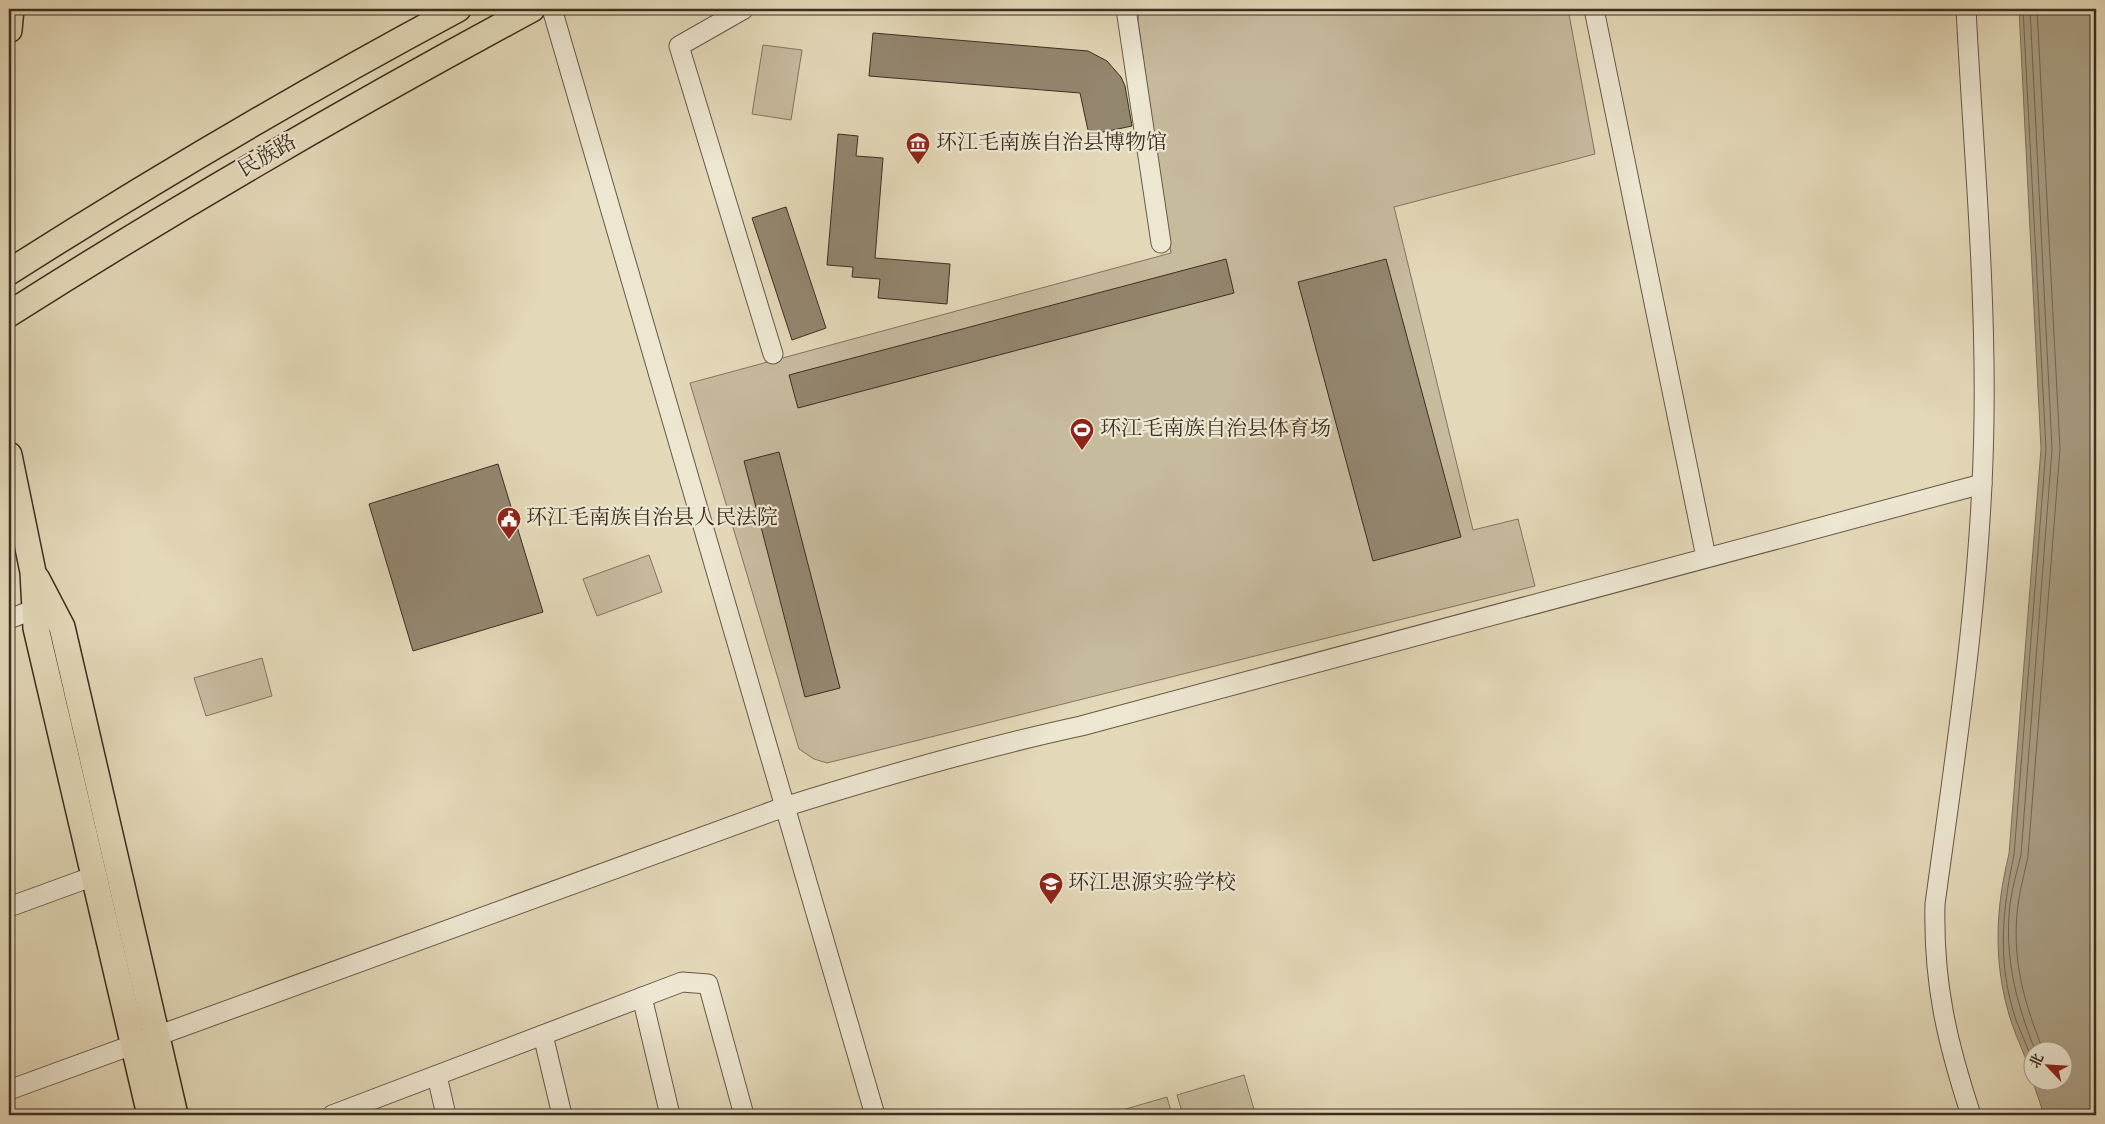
<svg xmlns="http://www.w3.org/2000/svg" width="2105" height="1124" font-family="'Sorts Mill Goudy','Noto Serif SC',serif">
<style>
.green{fill:#c7bb9e;stroke:#82745f}
.water{fill:#aa9e84;stroke:#7e715c}
.lines{fill:none;stroke-linecap:round;stroke-linejoin:round}
.shore{stroke:#736652;stroke-width:1}
.building{fill:#93866f;stroke:#3c2e20}
.minor-casing{stroke:#665846;stroke-width:21}
.major-casing{stroke:#3c2e20;stroke-width:28}
.minor{stroke:#ede6d1;stroke-width:19}
.major{stroke:#e3d8b8;stroke-width:25}
.labels{text-anchor:middle;dominant-baseline:central;stroke-width:4.5;stroke-linejoin:round;paint-order:stroke}
.poi-label{font-size:21px;fill:#3c2e20;stroke:#ede6d1;text-anchor:start}
.street-label{font-size:21px;fill:#3c2e20;stroke:#ede6d1}
</style>
<rect width="100%" height="100%" fill="#e3d8b8"/>
<filter id="stains"><feTurbulence type="fractalNoise" baseFrequency=".004" numOctaves="4"/><feColorMatrix values="0 0 0 0 .2 0 0 0 0 .09 0 0 0 0 .02 0 0 0 .5 -.17"/></filter>
<radialGradient id="worn" r=".72"><stop offset=".6" stop-color="#630" stop-opacity="0"/><stop offset="1" stop-color="#630" stop-opacity=".3"/></radialGradient>
<g class="green">
<path d="M 1139,9 L 1568,9 L 1595,154 L 1394,207 L 1473,530 L 1518,519 L 1535,586 L 827,763 L 814,759 L 799,749 L 690,383 L 1171,253 L 1138,21 Z"/>
<path d="M 763,45 L 802,50 L 791,120 L 752,114 Z"/>
<path d="M 649,555 L 662,592 L 597,616 L 583,579 Z"/>
<path d="M 262,658 L 272,696 L 206,716 L 194,678 Z"/>
<path d="M 1244,1075 L 1255,1113 L 1247,1115 L 1183,1115 L 1177,1095 Z"/>
<path d="M 1167,1097 L 1172,1115 L 1105,1115 Z"/>
</g>
<path class="water" d="M 2019,9 L 2096,9 L 2096,1115 L 2044,1115 L 2033,1082 L 2062,1082 L 2062,1052 L 2032,1052 L 2032,1078 C 2027,1058 2017,1040 2011,1021 C 1993,965 1995,910 2009,854 L 2041,449 Z"/>
<g class="lines">
<g class="shore">
<path d="M 2023,9 L 2046,449 L 2014,855 C 2002,911 1997,964 2016,1020 C 2021,1033 2027,1046 2032,1059"/>
<path d="M 2030,9 L 2052,449 L 2021,855 C 2017,872 2012,888 2010,904 C 2004,956 2016,1004 2036,1052"/>
<path d="M 2037,9 L 2060,449 L 2028,856 C 2025,872 2020,888 2018,905 C 2011,957 2024,1004 2044,1052"/>
</g>
</g>
<g class="building">
<path d="M 873,33 L 1088,51 L 1107,61 L 1121,77 L 1125,86 L 1132,126 L 1089,135 L 1080,93 L 869,76 Z"/>
<path d="M 838,134 L 858,136 L 856,156 L 883,158 L 875,258 L 950,264 L 947,304 L 878,298 L 880,279 L 852,277 L 853,267 L 827,265 Z"/>
<path d="M 786,207 L 826,328 L 792,340 L 752,218 Z"/>
<path d="M 1226,259 L 1234,293 L 798,408 L 789,375 Z"/>
<path d="M 1386,259 L 1461,537 L 1373,561 L 1298,282 Z"/>
<path d="M 779,452 L 840,688 L 805,697 L 744,461 Z"/>
<path d="M 498,464 L 543,612 L 413,651 L 369,504 Z"/>
</g>
<g class="lines">
<defs>
<g id="minor">
<path d="M 552,9 L 875,1115"/>
<path d="M 744,9 L 679,46 L 773,354"/>
<path d="M 1126,9 L 1161,243"/>
<path d="M 1594,9 L 1706,557"/>
<path d="M 1966,9 C 1973,145 1986,283 1984,419 C 1982,583 1957,743 1935,904 C 1933,983 1947,1042 1971,1115"/>
<path d="M 9,619 L 35,609"/>
<path d="M 9,907 L 94,876"/>
<path d="M 642,997 L 670,1115"/>
<path d="M 543,1035 L 562,1115"/>
<path d="M 437,1076 L 446,1115"/>
<path d="M 9,1090 L 784,807 C 883,776 979,748 1081,726 L 1982,484"/>
<path d="M 332,1115 L 682,982 L 708,984 L 744,1115"/>
</g>
<g id="major">
<path d="M 9,30 L 11,9"/>
<path d="M 9,272 C 155,179 305,91 458,9"/>
<path d="M 9,314 C 179,206 354,105 532,9"/>
<path d="M 9,455 L 33,572 L 36,628 L 150,1115"/>
<path d="M 37,579 L 62,627 L 175,1115"/>
</g>
</defs>
<use href="#minor" class="minor-casing"/>
<use href="#major" class="major-casing"/>
<use href="#minor" class="minor"/>
<use href="#major" class="major"/>
</g>
<defs>
<symbol id="museum-pin" viewBox="-11 -11 22 30"><path d="M0 17L-7.5 6A9.5 9.5 0 1 1 7.5 6Z" fill="#8f2418" stroke="#ede6d1"/><path d="M0-6L6-3V-2H-6V-3ZM-5-1h2V3h-2ZM-1-1h2V3h-2ZM3-1h2V3H3ZM-6 4H6V6H-6Z" fill="#fff"/></symbol>
<symbol id="stadium-pin" viewBox="-11 -11 22 30"><path d="M0 17L-7.5 6A9.5 9.5 0 1 1 7.5 6Z" fill="#8f2418" stroke="#ede6d1"/><path d="M0-5a6.5 5 0 1 0 0 10a6.5 5 0 1 0 0-10ZM-3.5-1.8h7v3.6h-7Z" fill="#fff"/></symbol>
<symbol id="civic-pin" viewBox="-11 -11 22 30"><path d="M0 17L-7.5 6A9.5 9.5 0 1 1 7.5 6Z" fill="#8f2418" stroke="#ede6d1"/><path d="M-.6-6.5H3V-4.5H.6V-3L4-1V1h2V6H-6V1h2V-1L-.6-3ZM-1.2 2.5V6h2.4V2.5Z" fill="#fff"/></symbol>
<symbol id="school-pin" viewBox="-11 -11 22 30"><path d="M0 17L-7.5 6A9.5 9.5 0 1 1 7.5 6Z" fill="#8f2418" stroke="#ede6d1"/><path d="M0-5L7-2L0 1L-7-2ZM-4 1L0 2.5L4 1V4Q0 6-4 4Z" fill="#fff"/></symbol>
</defs>
<g fill-rule="evenodd">
<use href="#museum-pin" x="904" y="130" width="28" height="38"/>
<use href="#stadium-pin" x="1068" y="416" width="28" height="38"/>
<use href="#civic-pin" x="495" y="505" width="28" height="38"/>
<use href="#school-pin" x="1037" y="870" width="28" height="38"/>
</g>
<g class="labels">
<g class="poi-label">
<text x="936" y="144">环江毛南族自治县博物馆</text>
<text x="1100" y="430">环江毛南族自治县体育场</text>
<text x="526" y="519">环江毛南族自治县人民法院</text>
<text x="1068" y="884">环江思源实验学校</text>
</g>
<g class="street-label">
<text transform="translate(268 157) rotate(-30)">民族路</text>
</g>
</g>
<rect width="2105" height="1124" fill="none" stroke="#e3d8b8" stroke-width="30"/>
<rect x="10" y="10" width="2085" height="1104" fill="none" stroke="#3c2e20" stroke-width="2.5"/>
<rect x="15" y="15" width="2075" height="1094" fill="none" stroke="#3c2e20"/>
<g transform="translate(2048 1066) rotate(295)"><circle r="24" fill="#ede6d1" stroke="#a69c8a"/>
<path d="M0-4L9 19L0 12L-9 19Z" fill="#8f2418"/>
<text y="-8" font-size="14" font-weight="bold" text-anchor="middle" fill="#3c2e20">北</text>
</g>
<rect width="100%" height="100%" filter="url(#stains)"/>
<rect width="100%" height="100%" fill="url(#worn)"/>
</svg>
